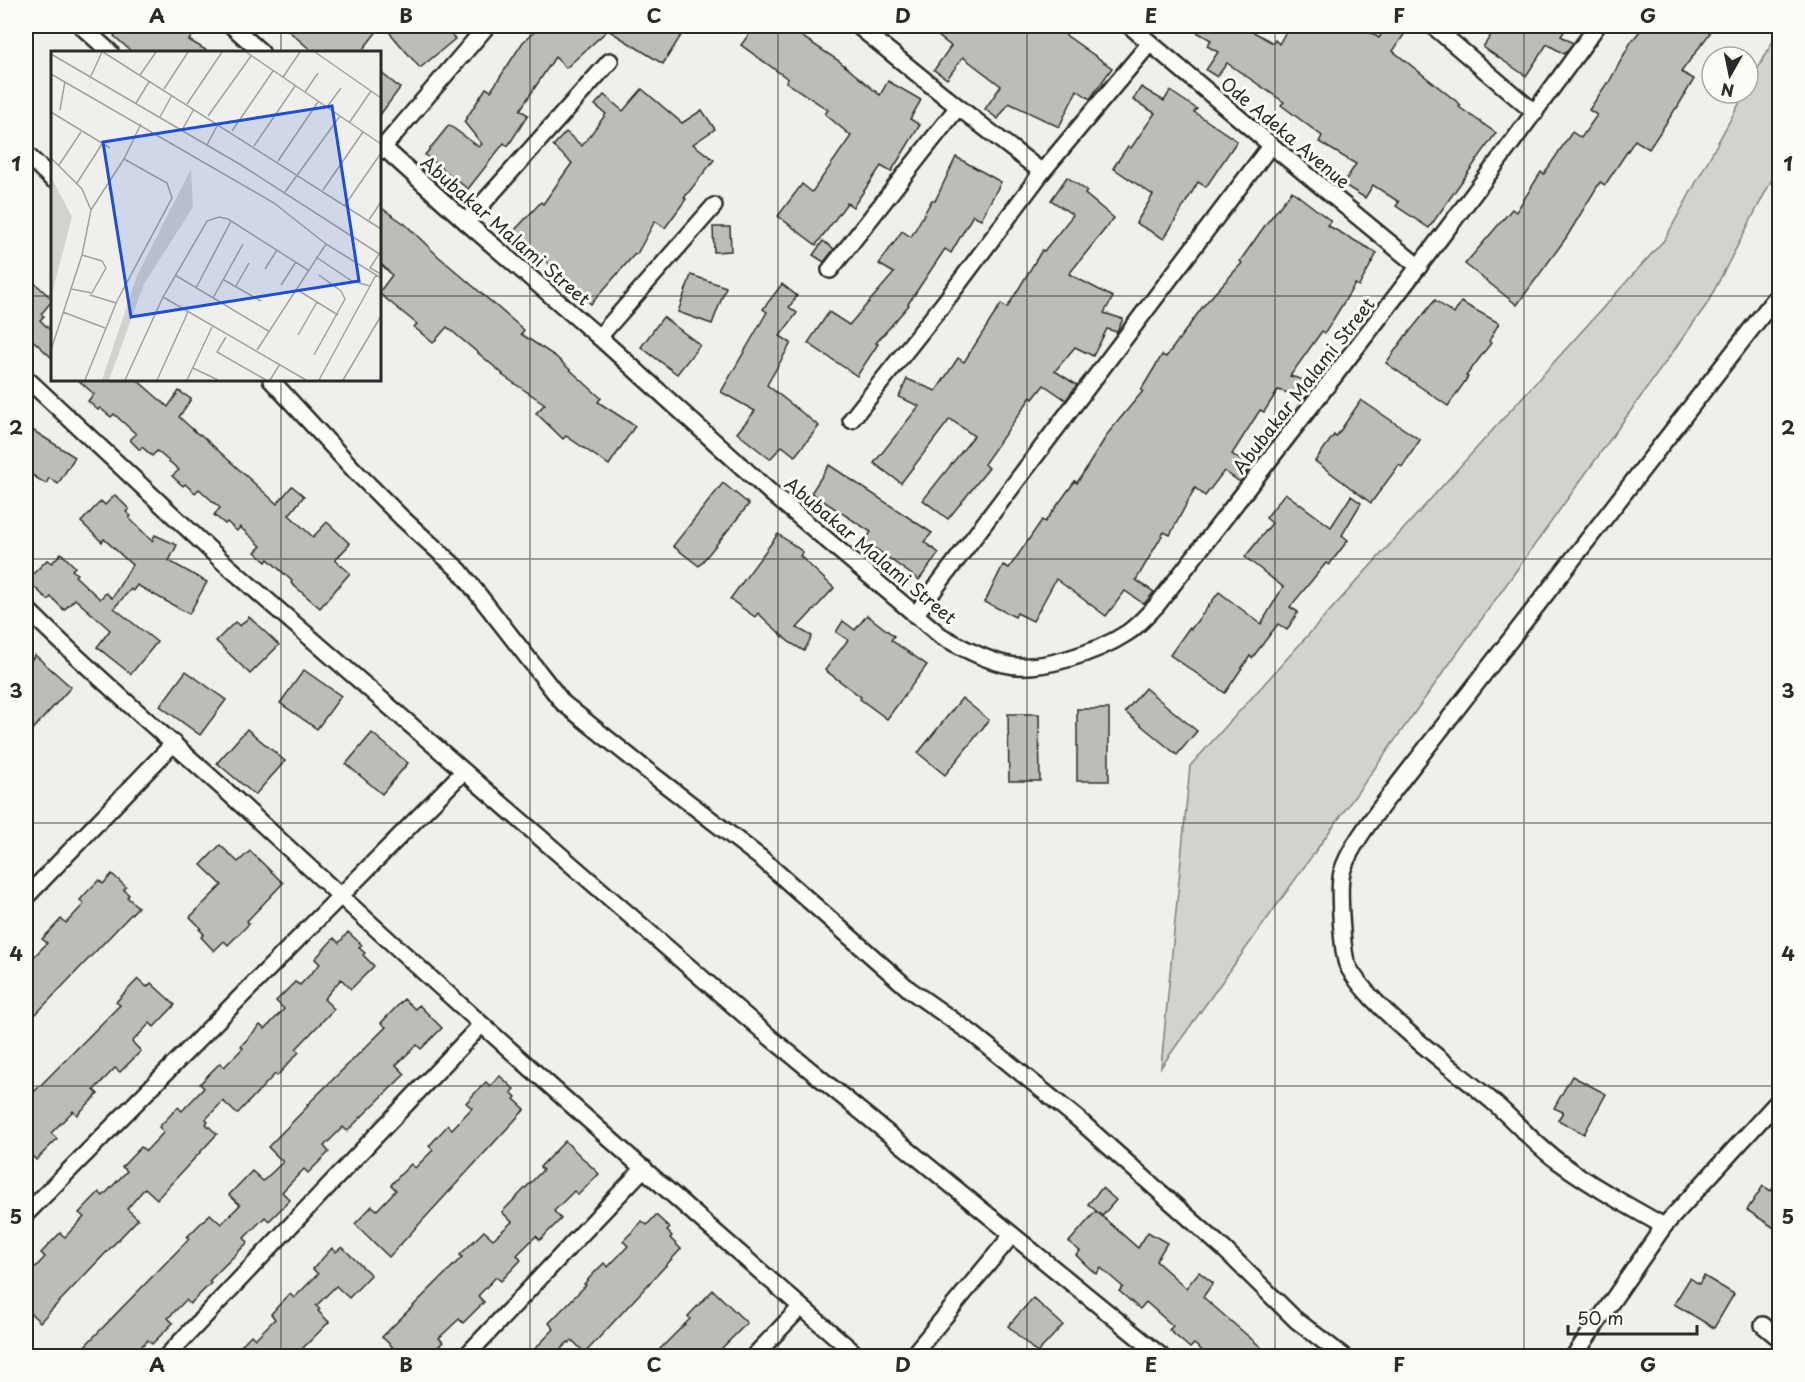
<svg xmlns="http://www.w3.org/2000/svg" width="1805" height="1382" font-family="'Playpen Sans',sans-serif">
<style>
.green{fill:#d3d2cf;stroke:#7f7e7d;stroke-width:1.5}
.building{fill:#bdbcb8;stroke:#2b2b2b;stroke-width:1.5}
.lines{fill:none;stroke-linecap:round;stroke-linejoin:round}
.minor-casing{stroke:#2b2b2b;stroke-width:20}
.minor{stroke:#fdfcf7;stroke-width:15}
.grid{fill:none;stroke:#2b2b2b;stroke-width:1.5;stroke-opacity:0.55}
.labels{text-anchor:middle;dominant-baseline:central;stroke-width:6;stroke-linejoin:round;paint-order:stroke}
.street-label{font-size:18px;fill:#2b2b2b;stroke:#fdfcf7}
.inset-road{fill:none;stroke:#a1a19e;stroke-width:1.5}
.view{fill:#1d4ed8;fill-opacity:0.15;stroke:#1d4ed8;stroke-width:3}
.inset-edge{fill:none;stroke:#2b2b2b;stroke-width:3}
.neatline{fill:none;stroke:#2b2b2b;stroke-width:2}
.grid-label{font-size:20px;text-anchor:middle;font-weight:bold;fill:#2b2b2b}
</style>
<rect width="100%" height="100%" fill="#f0efeb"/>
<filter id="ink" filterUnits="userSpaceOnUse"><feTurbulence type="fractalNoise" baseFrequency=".0167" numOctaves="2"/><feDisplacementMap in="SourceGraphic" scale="12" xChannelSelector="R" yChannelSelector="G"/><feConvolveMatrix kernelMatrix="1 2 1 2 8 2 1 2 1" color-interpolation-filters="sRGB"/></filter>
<g filter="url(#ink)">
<path class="green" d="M 1779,30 L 1779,166 L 1707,304 L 1161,1067 L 1190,766 L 1665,239 L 1745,93 L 1748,93 L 1748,87 Z"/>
<g class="building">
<path d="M 124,26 L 199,26 L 189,40 L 209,52 L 132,52 L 114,36 Z"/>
<path d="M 283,26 L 381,26 L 361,52 L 313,52 Z"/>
<path d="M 384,26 L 444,26 L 455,39 L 420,68 Z"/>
<path d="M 541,26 L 687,26 L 663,64 L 608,30 L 566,68 L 555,57 L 520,110 L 528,115 L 508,146 L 504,143 L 468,189 L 425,155 L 449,125 L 479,147 L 482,144 L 464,122 L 486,88 L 491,91 L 523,42 Z"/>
<path d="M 755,26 L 793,26 L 800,30 L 798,34 L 839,61 L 880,95 L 888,81 L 921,100 L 910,119 L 920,125 L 891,172 L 881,166 L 853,207 L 847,203 L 816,245 L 778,216 L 802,184 L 812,192 L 851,136 L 825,114 L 828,110 L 786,82 L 788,79 L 741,45 Z"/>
<path d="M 925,26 L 1053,26 L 1112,68 L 1090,99 L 1077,90 L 1059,127 L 1009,103 L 998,119 L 985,109 L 1001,86 L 963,57 L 947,79 L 934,70 L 951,46 Z"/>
<path d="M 1186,26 L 1243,26 L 1273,43 L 1275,40 L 1279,44 L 1289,26 L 1360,26 L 1379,38 L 1387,26 L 1392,26 L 1405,33 L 1393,51 L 1461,105 L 1459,107 L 1496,133 L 1429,228 L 1396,206 L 1399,202 L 1373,185 L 1365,198 L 1343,184 L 1356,164 L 1319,142 L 1322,136 L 1281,105 L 1284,102 L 1227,63 L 1217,77 L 1206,70 L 1218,52 L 1207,46 L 1211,40 Z"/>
<path d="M 1497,26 L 1568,26 L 1561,36 L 1573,43 L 1564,54 L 1547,44 L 1526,76 L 1483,47 Z"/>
<path d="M 1644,26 L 1700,26 L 1710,33 L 1681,72 L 1694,79 L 1677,108 L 1676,108 L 1649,149 L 1635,140 L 1605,185 L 1600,182 L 1566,238 L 1517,305 L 1465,264 L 1512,209 L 1516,212 L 1541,172 L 1544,174 L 1572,132 L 1581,138 L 1597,115 L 1589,110 L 1607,83 L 1608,84 L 1631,42 Z"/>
<path d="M 380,72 L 400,88 L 380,115 Z"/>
<path d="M 1141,87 L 1164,101 L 1170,91 L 1197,109 L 1194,112 L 1237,141 L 1206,187 L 1198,182 L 1164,239 L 1136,223 L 1153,195 L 1113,168 L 1128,146 L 1131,148 L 1155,113 L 1133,100 Z"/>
<path d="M 642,89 L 682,123 L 702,110 L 715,129 L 693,144 L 714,160 L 684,198 L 686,199 L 665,228 L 655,221 L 637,254 L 634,255 L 591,304 L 554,273 L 556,271 L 514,231 L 541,202 L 543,204 L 572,163 L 553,146 L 566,132 L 582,146 L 606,114 L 595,105 L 604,95 L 623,111 Z"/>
<path d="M 956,157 L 1001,182 L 981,219 L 973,215 L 951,253 L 945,249 L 908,304 L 909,305 L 876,343 L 878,344 L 857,376 L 808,343 L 829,312 L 849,325 L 894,273 L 879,264 L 902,231 L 911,237 L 932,200 L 935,201 Z"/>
<path d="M 1067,177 L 1087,191 L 1085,194 L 1114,218 L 1069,274 L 1113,297 L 1104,313 L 1123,319 L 1117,332 L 1107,329 L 1093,356 L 1075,347 L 1055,371 L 1077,385 L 1066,400 L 1044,385 L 1033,399 L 1031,397 L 984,464 L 989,468 L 948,519 L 923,500 L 974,436 L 950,419 L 901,483 L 874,463 L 919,406 L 899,397 L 907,379 L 936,391 L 958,358 L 964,362 L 1001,304 L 1007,308 L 1042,250 L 1044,251 L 1073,215 L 1051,200 Z"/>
<path d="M 1292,191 L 1331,221 L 1327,225 L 1377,253 L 1359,286 L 1355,284 L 1325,333 L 1322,331 L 1290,376 L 1311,382 L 1308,395 L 1305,398 L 1278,390 L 1264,412 L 1260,410 L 1232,454 L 1250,467 L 1240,482 L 1224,471 L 1205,496 L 1195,488 L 1170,535 L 1164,532 L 1136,580 L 1154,592 L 1144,604 L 1125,591 L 1106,616 L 1056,579 L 1033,621 L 1017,613 L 1015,617 L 985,602 L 1003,565 L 1009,568 L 1042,520 L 1045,522 L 1075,481 L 1077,483 L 1109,432 L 1143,391 L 1141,390 L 1162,355 L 1166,357 L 1204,305 L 1242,263 L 1240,261 L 1266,224 Z"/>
<path d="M 380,207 L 405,224 L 438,256 L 524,330 L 521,334 L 555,356 L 601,398 L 598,402 L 635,426 L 609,465 L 566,436 L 563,439 L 536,413 L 545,404 L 502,375 L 503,374 L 447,327 L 433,343 L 414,327 L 417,324 L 380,294 L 380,291 L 392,275 L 380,263 Z"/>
<path d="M 713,227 L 730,227 L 731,251 L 714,252 Z"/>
<path d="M 823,241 L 834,249 L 824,262 L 813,255 Z"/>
<path d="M 26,275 L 52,299 L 52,301 L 41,314 L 44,316 L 40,320 L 52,332 L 52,358 L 27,335 L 26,336 Z"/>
<path d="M 691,275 L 726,287 L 712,324 L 678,312 Z"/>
<path d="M 782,284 L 797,296 L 789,307 L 797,313 L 780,336 L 791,343 L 767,385 L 819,426 L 795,456 L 782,446 L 770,459 L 737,433 L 755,411 L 721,392 L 767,312 L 763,309 Z"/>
<path d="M 1435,300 L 1454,314 L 1461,302 L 1499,323 L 1489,341 L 1491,343 L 1466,376 L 1468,377 L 1448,406 L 1386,363 L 1406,335 L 1407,335 Z"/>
<path d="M 663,317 L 700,345 L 677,374 L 641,347 Z"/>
<path d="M 78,380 L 137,380 L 168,407 L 179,391 L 191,399 L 179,417 L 199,435 L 200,434 L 277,504 L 292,486 L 304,496 L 289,515 L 313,537 L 327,522 L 350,544 L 335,560 L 350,573 L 320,608 L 291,583 L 292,581 L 268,559 L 266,562 L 255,552 L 261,546 L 240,527 L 237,531 L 227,522 L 225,524 L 214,515 L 220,508 L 199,489 L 195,493 L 185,484 L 183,486 L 172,476 L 179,470 L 157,451 L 152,456 L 142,447 L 140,450 L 130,440 L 136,434 L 114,414 L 111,417 L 100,408 L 98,410 L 88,401 L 94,394 Z"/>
<path d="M 1361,400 L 1420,440 L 1402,467 L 1399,465 L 1371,503 L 1315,461 L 1334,435 L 1336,437 Z"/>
<path d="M 26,426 L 75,457 L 58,484 L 49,478 L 46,484 L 26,471 Z"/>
<path d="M 829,465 L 932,533 L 924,542 L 939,553 L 919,580 L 865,541 L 871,532 L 811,493 Z"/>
<path d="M 723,483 L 749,504 L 699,566 L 673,546 Z"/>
<path d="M 1285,493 L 1331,527 L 1351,496 L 1361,503 L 1342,535 L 1348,540 L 1329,565 L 1326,563 L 1290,607 L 1298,612 L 1287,630 L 1278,624 L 1252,658 L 1250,656 L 1225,693 L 1170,655 L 1189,628 L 1191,629 L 1219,592 L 1261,624 L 1283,587 L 1245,557 L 1272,523 L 1266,518 Z"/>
<path d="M 115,495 L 129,509 L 126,512 L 131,516 L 129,518 L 152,541 L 155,535 L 177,545 L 169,561 L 207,582 L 189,614 L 137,585 L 133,591 L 131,589 L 114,608 L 157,642 L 131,674 L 97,647 L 110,630 L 75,599 L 64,610 L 51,597 L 48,600 L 27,580 L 47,560 L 52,563 L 61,553 L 75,567 L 72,570 L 77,574 L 75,576 L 100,599 L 106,593 L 112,598 L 132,565 L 104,539 L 102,542 L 81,522 L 101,501 L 105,505 Z"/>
<path d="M 778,534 L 803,552 L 800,556 L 834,588 L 797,628 L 812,636 L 804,651 L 789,642 L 758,613 L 755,617 L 730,599 Z"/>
<path d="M 867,615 L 894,636 L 891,640 L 927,665 L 887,719 L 860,699 L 861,697 L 825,670 L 848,640 L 836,632 L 843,621 L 855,630 Z"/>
<path d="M 249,617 L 279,645 L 250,674 L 216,641 L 235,622 L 240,626 Z"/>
<path d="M 35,655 L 71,687 L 26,737 L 26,666 Z"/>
<path d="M 304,670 L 341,696 L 317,729 L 280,703 Z"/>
<path d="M 186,671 L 226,700 L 200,735 L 160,706 Z"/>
<path d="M 1145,688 L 1197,731 L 1177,755 L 1125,712 Z"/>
<path d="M 962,698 L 989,720 L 945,775 L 918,753 Z"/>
<rect x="1077" y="709" width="32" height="72"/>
<path d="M 1008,714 L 1039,714 L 1040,781 L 1009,781 Z"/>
<path d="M 247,729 L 285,761 L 255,795 L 217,763 Z"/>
<path d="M 372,733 L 408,763 L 382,794 L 346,764 Z"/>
<path d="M 220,845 L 238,862 L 250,851 L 283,883 L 247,921 L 249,924 L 228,945 L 224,941 L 214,951 L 201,937 L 204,934 L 199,929 L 201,928 L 190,917 L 222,885 L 201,865 Z"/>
<path d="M 112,874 L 126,887 L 124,890 L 129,895 L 127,897 L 138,907 L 36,1014 L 26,1003 L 26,965 L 47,943 L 42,939 L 51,930 L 61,919 L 66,923 L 84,904 L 80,900 L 88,891 L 99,880 L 103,884 Z"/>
<path d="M 348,932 L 362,945 L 359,948 L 365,953 L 363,955 L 374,966 L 351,989 L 341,979 L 324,999 L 334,1009 L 296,1049 L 299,1052 L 277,1076 L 275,1074 L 237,1114 L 223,1101 L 206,1119 L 208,1122 L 206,1124 L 217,1134 L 157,1199 L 145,1188 L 127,1209 L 138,1219 L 40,1322 L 26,1309 L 26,1277 L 45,1257 L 41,1253 L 60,1233 L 65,1237 L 84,1217 L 79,1213 L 99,1192 L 103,1196 L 127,1171 L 122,1167 L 141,1147 L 146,1151 L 164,1132 L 159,1127 L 178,1107 L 182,1111 L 204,1088 L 200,1084 L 209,1074 L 220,1063 L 224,1067 L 243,1048 L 241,1046 L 260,1025 L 265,1029 L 284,1009 L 276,1001 L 295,982 L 300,985 L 320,964 L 315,959 L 334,938 L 339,943 Z"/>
<path d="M 138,979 L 147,987 L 151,983 L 175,1005 L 154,1027 L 150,1023 L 132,1042 L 141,1051 L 120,1072 L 115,1068 L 94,1090 L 98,1094 L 77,1115 L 73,1111 L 51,1133 L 57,1139 L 36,1160 L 26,1150 L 26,1100 L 120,1005 L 116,1002 Z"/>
<path d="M 404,999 L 415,1009 L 419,1005 L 442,1028 L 421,1049 L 417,1045 L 396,1065 L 405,1074 L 347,1131 L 343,1127 L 324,1146 L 329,1152 L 308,1173 L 304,1169 L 282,1192 L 290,1200 L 269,1221 L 265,1217 L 244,1238 L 248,1242 L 209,1281 L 211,1283 L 190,1304 L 186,1300 L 168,1318 L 173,1323 L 152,1344 L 148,1340 L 131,1356 L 75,1356 L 189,1239 L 187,1237 L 210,1214 L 221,1224 L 240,1205 L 229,1195 L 252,1171 L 263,1181 L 283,1162 L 268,1147 L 308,1106 L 307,1105 L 386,1027 L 381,1023 Z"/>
<path d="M 500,1076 L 514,1089 L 511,1092 L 516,1097 L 514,1099 L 525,1109 L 389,1257 L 355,1224 L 372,1206 L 377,1210 L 396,1190 L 391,1185 L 400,1175 L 411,1164 L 415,1168 L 433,1150 L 429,1146 L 448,1125 L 452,1129 L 472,1108 L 466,1103 L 475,1093 L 486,1082 L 490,1086 Z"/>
<path d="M 1572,1076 L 1606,1094 L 1584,1134 L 1558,1120 L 1563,1112 L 1554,1108 Z"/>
<path d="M 565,1141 L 599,1174 L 578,1195 L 574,1191 L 554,1211 L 561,1219 L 540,1240 L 536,1236 L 517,1255 L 521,1260 L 501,1281 L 496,1277 L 478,1296 L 484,1302 L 463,1323 L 459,1319 L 439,1338 L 443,1342 L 429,1356 L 402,1356 L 382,1337 L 462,1257 L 460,1255 L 484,1231 L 493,1239 L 512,1222 L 502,1212 L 543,1170 L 540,1167 Z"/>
<path d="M 1779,1177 L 1779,1231 L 1747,1210 L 1763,1186 L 1771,1191 Z"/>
<path d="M 1102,1188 L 1116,1200 L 1102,1216 L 1088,1204 Z"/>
<path d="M 1096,1211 L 1138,1248 L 1148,1232 L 1167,1243 L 1156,1261 L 1186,1288 L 1199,1272 L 1213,1283 L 1203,1297 L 1271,1356 L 1209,1356 L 1194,1344 L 1190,1348 L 1169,1330 L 1173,1326 L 1146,1302 L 1140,1309 L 1119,1291 L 1123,1287 L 1101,1268 L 1096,1274 L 1087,1266 L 1076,1255 L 1080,1251 L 1069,1242 Z"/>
<path d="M 656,1215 L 670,1228 L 667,1231 L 672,1236 L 670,1238 L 681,1249 L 585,1353 L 572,1340 L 569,1343 L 568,1342 L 554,1356 L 528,1356 L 554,1329 L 549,1323 L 586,1285 L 584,1284 L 593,1274 L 604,1263 L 608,1267 L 628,1246 L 623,1241 L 632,1232 L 642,1221 L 647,1225 Z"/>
<path d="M 342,1247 L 371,1275 L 349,1298 L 336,1286 L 316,1306 L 320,1309 L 318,1311 L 329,1322 L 295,1356 L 231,1356 L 251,1335 L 255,1339 L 275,1319 L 271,1314 L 279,1305 L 290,1294 L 294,1298 L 318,1274 L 313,1269 L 332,1248 L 336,1252 Z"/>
<path d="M 1704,1276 L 1734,1294 L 1714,1328 L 1674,1304 L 1690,1278 L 1699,1284 Z"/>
<path d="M 713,1290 L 747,1323 L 714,1356 L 653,1356 L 690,1319 L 688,1316 Z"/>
<path d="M 1033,1298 L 1063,1325 L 1037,1353 L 1008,1326 Z"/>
</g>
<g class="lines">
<defs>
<g id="minor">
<path d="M 81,26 L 110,52"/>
<path d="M 232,26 L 261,52"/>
<path d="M 858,26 L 958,107 L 1042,172"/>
<path d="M 1130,26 L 1271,145 L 1419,267"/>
<path d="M 1433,26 L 1535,113"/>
<path d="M 383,147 L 466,222 L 599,337 L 771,493 L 941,636 C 961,647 981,658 1004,664 C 1038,673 1098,652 1127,633 C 1138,626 1148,614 1157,605 C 1305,413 1456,223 1597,26"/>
<path d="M 380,151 L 487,26"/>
<path d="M 26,154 L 52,179"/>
<path d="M 466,222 L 610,61"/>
<path d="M 830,270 L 958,107"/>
<path d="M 599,337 L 714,206"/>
<path d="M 26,378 L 222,561 L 772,1039 L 1161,1356"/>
<path d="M 271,380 L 355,471 L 402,518 L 460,571 L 563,703 L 649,772 L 762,859 L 910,990 L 974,1035 L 1078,1119 L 1225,1250 L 1296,1320 L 1343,1356"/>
<path d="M 851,420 L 944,303 L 1042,172 L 1150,43"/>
<path d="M 26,608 C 96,678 173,742 246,809 C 447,995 651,1178 858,1356"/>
<path d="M 915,615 L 1271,145"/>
<path d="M 26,897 L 174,743"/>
<path d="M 26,1214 L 463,772"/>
<path d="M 1664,1226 C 1628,1206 1592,1186 1559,1162 C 1534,1144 1515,1121 1492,1101 C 1451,1067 1408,1036 1371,997 C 1363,988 1352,976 1347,964 C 1342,951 1339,893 1341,878 C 1344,851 1383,805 1400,782 L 1780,292"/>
<path d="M 1763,1325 L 1780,1339"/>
<path d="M 167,1356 L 481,1025"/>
<path d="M 466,1356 L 644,1168"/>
<path d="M 754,1356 L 801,1307"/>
<path d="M 912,1356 L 1012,1235"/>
<path d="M 1574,1356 L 1664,1226 L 1780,1099"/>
</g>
</defs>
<use href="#minor" class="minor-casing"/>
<use href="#minor" class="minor"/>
</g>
</g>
<path class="grid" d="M 281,26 L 281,52M 530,26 L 530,1356M 778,26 L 778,1356M 1027,26 L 1027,1356M 1275,26 L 1275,1356M 1524,26 L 1524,1356M 26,296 L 52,296M 380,296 L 1780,296M 281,380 L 281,1356M 26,559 L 1780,559M 26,823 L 1780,823M 26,1086 L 1780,1086"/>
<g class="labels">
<g class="street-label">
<text transform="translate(1286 132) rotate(40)">Ode Adeka Avenue</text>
<text transform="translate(506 230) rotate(41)">Abubakar Malami Street</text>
<text transform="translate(1303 385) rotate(-52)">Abubakar Malami Street</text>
<text transform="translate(871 550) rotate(40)">Abubakar Malami Street</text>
</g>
</g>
<g transform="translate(51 51)">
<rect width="330" height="330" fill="#f0efeb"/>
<path d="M 140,118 L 142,156 L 93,233 L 58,329 L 51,329 L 86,225 ZM 0,126 L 21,166 L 0,246 Z" fill="#d3d2cf"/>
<path class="inset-road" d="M 52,1 L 330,178M 195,1 L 330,93M 264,1 L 330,47M 0,3 L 190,114 L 330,204M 0,23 L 223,152 L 275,193M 89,24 L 105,1M 40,25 L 51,1M 232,26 L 249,1M 113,38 L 137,1M 254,41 L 267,22M 85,52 L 98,31M 136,53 L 171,1M 276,56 L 290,37M 9,59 L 14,30M 0,61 L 59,97M 157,65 L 200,5M 109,66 L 121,44M 298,72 L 320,40M 131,79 L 143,58M 181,80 L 222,20M 156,94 L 166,75M 203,95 L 244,35M 0,107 L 31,138 L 40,159 L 31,204 L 0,299M 227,110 L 267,51M 8,114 L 30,81M 26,132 L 51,93M 272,139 L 312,81M 234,141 L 289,65M 294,154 L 330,102M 40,159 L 73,108 L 90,73M 318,169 L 330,151M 330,200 L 319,217 L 330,223M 265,206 L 301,230 L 319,235M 214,218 L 226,199M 124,224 L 219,281M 173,229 L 210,250M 230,234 L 245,211M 185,235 L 198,212M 145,237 L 180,170M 20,238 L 41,242 L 55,217 L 51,210 L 31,204M 245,238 L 287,264M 39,244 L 65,252M 112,246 L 255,329M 162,247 L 192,193M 12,261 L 54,277M 247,284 L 266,251M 175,286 L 166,301 L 215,329M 206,299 L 275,193 L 330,227M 263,304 L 294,248 L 290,240 L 268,224M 142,317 L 167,329M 34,329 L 66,250 L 121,147 L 116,132 L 73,108M 74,329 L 112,246 L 156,170 L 168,166 L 177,168 L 257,219M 106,329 L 137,261M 136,329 L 162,274M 219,329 L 229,313M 268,329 L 325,224M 292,329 L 330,265"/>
<path class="view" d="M 281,55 L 308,230 L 80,266 L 52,91 Z"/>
<rect width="330" height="330" class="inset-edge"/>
</g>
<rect width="1805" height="1382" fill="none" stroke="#fdfcf7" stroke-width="66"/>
<g transform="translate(1730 75) rotate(189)"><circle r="28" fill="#fdfcf7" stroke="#a9a8a5" stroke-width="1.5"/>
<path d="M0-4.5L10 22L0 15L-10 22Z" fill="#2b2b2b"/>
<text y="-9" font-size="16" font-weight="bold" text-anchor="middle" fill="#2b2b2b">N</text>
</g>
<path d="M1568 1325v9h129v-9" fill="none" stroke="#2b2b2b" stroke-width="3"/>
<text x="1577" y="1325" font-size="18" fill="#2b2b2b" stroke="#fdfcf7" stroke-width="4.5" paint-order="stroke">50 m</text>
<rect x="33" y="33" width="1739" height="1316" class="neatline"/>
<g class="grid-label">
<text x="157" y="23">A</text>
<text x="406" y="23">B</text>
<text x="654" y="23">C</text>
<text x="903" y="23">D</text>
<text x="1151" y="23">E</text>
<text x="1399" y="23">F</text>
<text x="1648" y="23">G</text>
<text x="16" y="171">1</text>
<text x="1788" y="171">1</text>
<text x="16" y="435">2</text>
<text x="1788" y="435">2</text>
<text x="16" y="698">3</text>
<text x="1788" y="698">3</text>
<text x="16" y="961">4</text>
<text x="1788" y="961">4</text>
<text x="16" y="1224">5</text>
<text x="1788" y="1224">5</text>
<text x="157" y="1372">A</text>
<text x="406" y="1372">B</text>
<text x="654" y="1372">C</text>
<text x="903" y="1372">D</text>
<text x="1151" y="1372">E</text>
<text x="1399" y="1372">F</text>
<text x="1648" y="1372">G</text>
</g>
</svg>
